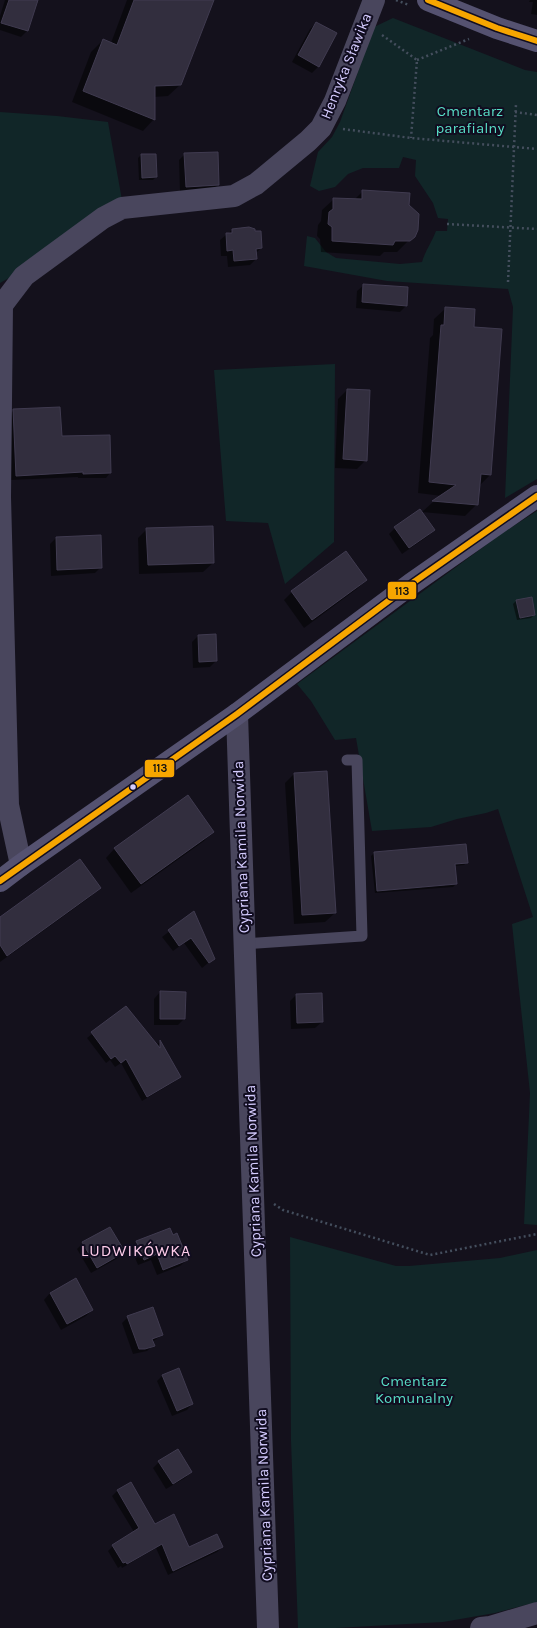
<svg xmlns="http://www.w3.org/2000/svg" width="537" height="1628" font-family="Karla,sans-serif">
<style>
.green{fill:#112628}
.shadow{fill:#0007}
.building{fill:#322e3e;stroke:#403b50}
.lines{fill:none;stroke-linecap:round;stroke-linejoin:round}
.path{stroke:#444e5d;stroke-width:2.5;stroke-dasharray:2 3;stroke-linecap:butt}
.lane{stroke:#49465d;stroke-width:11}
.street{stroke:#49465d;stroke-width:22}
.secondary{stroke:#555270;stroke-width:22}
.bus-1-casing{stroke:#110d20;stroke-width:9}
.bus-1{stroke:#f7a600;stroke-width:6}
.bus-dot{fill:#d5ccff;stroke:#110d20;stroke-width:1.5}
.labels{text-anchor:middle;dominant-baseline:central;stroke-width:4;stroke-linejoin:round;paint-order:stroke}
.street-label{font-size:15px;fill:#d5ccff;stroke:#110d20}
.park-label{font-size:15px;fill:#58dec6;stroke:#110d20}
.neighbourhood-label{font-size:16px;letter-spacing:1px;fill:#ffcdea;stroke:#110d20}
.line-badge{stroke:#110d20;stroke-width:1.5}
.pale-badge-label{font-size:11px;text-anchor:middle;font-weight:bold;fill:#111}
</style>
<rect width="100%" height="100%" fill="#14111c"/>
<g class="green">
<path d="M 393,18 L 525,70 L 537,72 L 537,479 L 505,498 L 513,307 L 508,289 L 387,281 L 304,266 L 307,236 L 315,238 L 326,252 L 336,258 L 400,264 L 422,262 C 425,251 432,242 436,231 L 447,231 L 448,219 L 438,218 L 433,203 L 415,176 L 416,160 L 403,157 L 399,168 L 363,168 L 348,174 L 335,187 L 319,191 L 310,186 L 318,152 L 332,137 L 340,122 L 374,27 Z"/>
<path d="M 0,112 L 57,116 L 108,122 L 122,200 L 16,274 L 0,283 Z"/>
<path d="M 335,364 L 334,542 L 285,584 L 268,523 L 226,521 L 214,370 Z"/>
<path d="M 537,511 L 537,1225 L 524,1224 L 530,1093 L 512,924 L 533,917 L 498,809 L 486,813 L 457,819 L 431,827 L 372,831 L 356,738 L 335,740 L 311,701 L 297,684 L 501,534 Z"/>
<path d="M 290,1237 L 396,1266 L 409,1266 L 500,1258 L 537,1250 L 537,1602 L 495,1613 L 443,1622 L 336,1628 L 298,1628 L 291,1441 Z"/>
</g>
<g class="shadow">
<path d="M 5,0 L 37,0 L 27,31 L 21,37 L 0,30 L 0,16 Z"/>
<path d="M 127,0 L 213,0 L 180,85 L 168,96 L 154,97 L 154,119 L 143,131 L 72,102 L 91,52 L 103,40 L 111,43 Z"/>
<path d="M 530,0 L 537,0 L 537,15 L 531,14 L 533,2 L 529,2 Z"/>
<path d="M 316,23 L 336,33 L 318,67 L 312,73 L 292,62 L 310,29 Z"/>
<path d="M 185,154 L 218,185 L 212,191 L 180,193 L 179,160 Z"/>
<path d="M 141,155 L 156,177 L 153,180 L 139,180 L 138,158 Z"/>
<path d="M 363,191 L 409,240 L 397,252 L 384,252 L 380,256 L 321,252 L 320,239 L 317,236 L 318,225 L 321,221 L 322,210 L 334,199 L 354,200 Z"/>
<path d="M 232,230 L 261,248 L 256,253 L 256,259 L 250,265 L 228,267 L 227,256 L 221,256 L 220,240 Z"/>
<path d="M 364,285 L 406,306 L 400,312 L 356,308 L 357,291 Z"/>
<path d="M 446,308 L 473,328 L 490,475 L 479,486 L 477,504 L 465,516 L 422,512 L 433,502 L 442,496 L 418,493 L 430,338 L 433,335 L 434,319 Z"/>
<path d="M 347,390 L 366,460 L 357,469 L 335,468 L 338,399 Z"/>
<path d="M 14,410 L 61,437 L 110,473 L 106,478 L 78,478 L 78,477 L 11,480 L 9,415 Z"/>
<path d="M 395,528 L 434,530 L 428,536 L 402,554 L 389,534 Z"/>
<path d="M 147,529 L 213,563 L 203,572 L 139,574 L 138,538 Z"/>
<path d="M 56,538 L 101,567 L 95,573 L 51,576 L 50,544 Z"/>
<path d="M 366,580 L 358,588 L 304,628 L 284,600 L 292,592 Z"/>
<path d="M 516,601 L 534,615 L 531,618 L 517,620 L 513,604 Z"/>
<path d="M 198,636 L 216,661 L 210,667 L 193,668 L 192,642 Z"/>
<path d="M 294,774 L 335,913 L 325,922 L 294,924 L 285,783 Z"/>
<path d="M 213,831 L 204,841 L 131,893 L 106,858 L 115,848 Z"/>
<path d="M 374,853 L 467,862 L 464,865 L 454,866 L 456,884 L 453,887 L 375,893 L 371,856 Z"/>
<path d="M 99,888 L 90,897 L 0,962 L 0,918 Z"/>
<path d="M 193,913 L 213,959 L 202,968 L 184,943 L 173,951 L 162,937 Z"/>
<path d="M 160,992 L 184,1019 L 178,1025 L 154,1025 L 154,999 Z"/>
<path d="M 321,994 L 322,1022 L 315,1028 L 291,1029 L 290,1001 L 296,995 Z"/>
<path d="M 126,1007 L 156,1045 L 160,1042 L 179,1077 L 174,1082 L 142,1101 L 121,1063 L 115,1067 L 110,1060 L 106,1063 L 87,1038 Z"/>
<path d="M 173,1236 L 187,1260 L 180,1266 L 157,1275 L 151,1260 L 138,1265 L 131,1248 L 137,1242 Z"/>
<path d="M 83,1243 L 124,1252 L 118,1258 L 91,1273 L 77,1249 Z"/>
<path d="M 75,1280 L 92,1310 L 86,1316 L 61,1330 L 44,1300 L 50,1293 Z"/>
<path d="M 128,1317 L 162,1335 L 152,1342 L 153,1345 L 147,1351 L 133,1354 L 122,1323 Z"/>
<path d="M 163,1375 L 192,1404 L 187,1410 L 172,1416 L 157,1381 Z"/>
<path d="M 159,1462 L 191,1472 L 185,1478 L 166,1489 L 153,1468 Z"/>
<path d="M 130,1484 L 154,1525 L 189,1548 L 222,1547 L 217,1552 L 168,1575 L 156,1548 L 122,1568 L 121,1566 L 118,1568 L 108,1551 L 113,1546 L 134,1532 L 112,1496 L 117,1491 Z"/>
</g>
<g class="building">
<path d="M 9,0 L 38,0 L 28,31 L 1,23 Z"/>
<path d="M 134,0 L 214,0 L 181,85 L 155,86 L 155,120 L 83,91 L 103,39 L 117,45 Z"/>
<path d="M 316,22 L 337,33 L 319,67 L 298,55 Z"/>
<path d="M 218,152 L 219,185 L 186,187 L 184,153 Z"/>
<path d="M 141,154 L 156,154 L 157,177 L 142,178 Z"/>
<path d="M 362,190 L 410,193 L 409,205 L 419,214 L 418,230 L 415,237 L 410,241 L 395,241 L 393,245 L 332,241 L 332,227 L 328,224 L 329,212 L 333,209 L 333,198 L 362,199 Z"/>
<path d="M 249,227 L 255,229 L 255,231 L 261,231 L 262,248 L 256,249 L 257,259 L 234,261 L 233,250 L 227,251 L 226,233 L 232,233 L 232,229 Z"/>
<path d="M 363,284 L 408,287 L 407,306 L 362,302 Z"/>
<path d="M 445,307 L 475,309 L 474,327 L 502,329 L 491,475 L 481,474 L 478,505 L 432,501 L 456,485 L 429,482 L 441,325 L 444,325 Z"/>
<path d="M 347,389 L 370,390 L 367,461 L 343,459 Z"/>
<path d="M 60,407 L 62,436 L 110,435 L 111,473 L 83,474 L 83,472 L 16,476 L 13,409 Z"/>
<path d="M 420,509 L 435,530 L 409,548 L 394,527 Z"/>
<path d="M 213,526 L 214,563 L 148,565 L 146,528 Z"/>
<path d="M 101,535 L 102,568 L 57,570 L 56,537 Z"/>
<path d="M 346,551 L 367,580 L 312,620 L 291,591 Z"/>
<path d="M 532,597 L 535,615 L 520,618 L 516,600 Z"/>
<path d="M 216,634 L 217,661 L 199,662 L 198,635 Z"/>
<path d="M 327,771 L 336,913 L 302,915 L 294,773 Z"/>
<path d="M 188,795 L 214,832 L 141,884 L 114,848 Z"/>
<path d="M 466,844 L 468,863 L 455,864 L 457,884 L 377,891 L 374,852 Z"/>
<path d="M 80,859 L 101,888 L 7,956 L 0,945 L 0,917 Z"/>
<path d="M 194,911 L 215,959 L 209,963 L 191,938 L 179,946 L 168,930 Z"/>
<path d="M 160,991 L 186,992 L 185,1019 L 160,1019 Z"/>
<path d="M 322,993 L 323,1022 L 297,1023 L 296,994 Z"/>
<path d="M 126,1006 L 160,1048 L 160,1040 L 181,1077 L 147,1097 L 126,1059 L 121,1063 L 115,1056 L 111,1059 L 91,1032 Z"/>
<path d="M 110,1227 L 125,1252 L 97,1268 L 82,1242 Z"/>
<path d="M 170,1228 L 173,1235 L 177,1233 L 188,1260 L 163,1270 L 157,1254 L 144,1260 L 136,1241 Z"/>
<path d="M 76,1278 L 93,1310 L 67,1324 L 50,1293 Z"/>
<path d="M 153,1307 L 163,1335 L 152,1339 L 155,1346 L 145,1349 L 139,1349 L 127,1316 Z"/>
<path d="M 179,1368 L 193,1404 L 177,1411 L 162,1375 Z"/>
<path d="M 178,1449 L 192,1472 L 173,1484 L 158,1461 Z"/>
<path d="M 131,1482 L 155,1524 L 174,1514 L 189,1547 L 217,1534 L 223,1547 L 173,1571 L 162,1544 L 127,1564 L 126,1562 L 123,1563 L 112,1545 L 139,1528 L 117,1490 Z"/>
</g>
<g class="lines">
<g class="path">
<path d="M 396,0 L 409,5"/>
<path d="M 382,35 L 417,60 L 411,138"/>
<path d="M 417,60 L 469,39"/>
<path d="M 515,112 L 537,115"/>
<path d="M 343,129 L 411,138 L 537,149"/>
<path d="M 447,224 L 537,229"/>
<path d="M 508,282 L 516,104"/>
<path d="M 274,1204 L 283,1210 L 430,1255 L 537,1234"/>
</g>
<path class="lane" d="M 244,944 L 362,936 L 357,760 L 347,760"/>
<g class="street">
<path d="M 237,714 C 246,1019 258,1323 268,1628"/>
<path d="M 21,865 L 8,805 L 0,497 L 2,305 L 24,276 L 103,218 L 122,208 L 234,196 L 256,184 L 308,141 L 321,128 L 335,101 L 374,0"/>
<path d="M 481,1628 L 490,1627 L 537,1613"/>
</g>
<g class="secondary">
<path d="M 428,0 L 497,28 L 537,41"/>
<path d="M 0,881 L 21,865 L 237,714 L 411,584 L 537,496"/>
</g>
<defs>
<g id="bus-1">
<path d="M 428,0 L 497,28 L 537,41"/>
<path d="M 0,881 L 237,714 L 411,584 L 537,496"/>
</g>
</defs>
<use href="#bus-1" class="bus-1-casing"/>
<use href="#bus-1" class="bus-1"/>
</g>
<circle class="bus-dot" cx="133" cy="787" r="3.5"/>
<g class="labels">
<g class="street-label">
<text transform="translate(346 66) rotate(-68)">Henryka Sławika</text>
<text transform="translate(241 847) rotate(-92)">Cypriana Kamila Norwida</text>
<text transform="translate(253 1171) rotate(-92)">Cypriana Kamila Norwida</text>
<text transform="translate(264 1495) rotate(-92)">Cypriana Kamila Norwida</text>
</g>
<g class="park-label">
<text x="470" y="111">Cmentarz<tspan x="470" dy="17">parafialny</tspan></text>
<text x="414" y="1381">Cmentarz<tspan x="414" dy="17">Komunalny</tspan></text>
</g>
<g class="neighbourhood-label">
<text x="136" y="1250">LUDWIKÓWKA</text>
</g>
</g>
<g class="line-badge">
<rect x="387" y="581" width="30" height="19" rx="4" fill="#f7a600"/>
<rect x="144" y="759" width="31" height="19" rx="4" fill="#f7a600"/>
</g>
<g class="pale-badge-label">
<text x="402" y="595">113</text>
<text x="160" y="772">113</text>
</g>
</svg>
